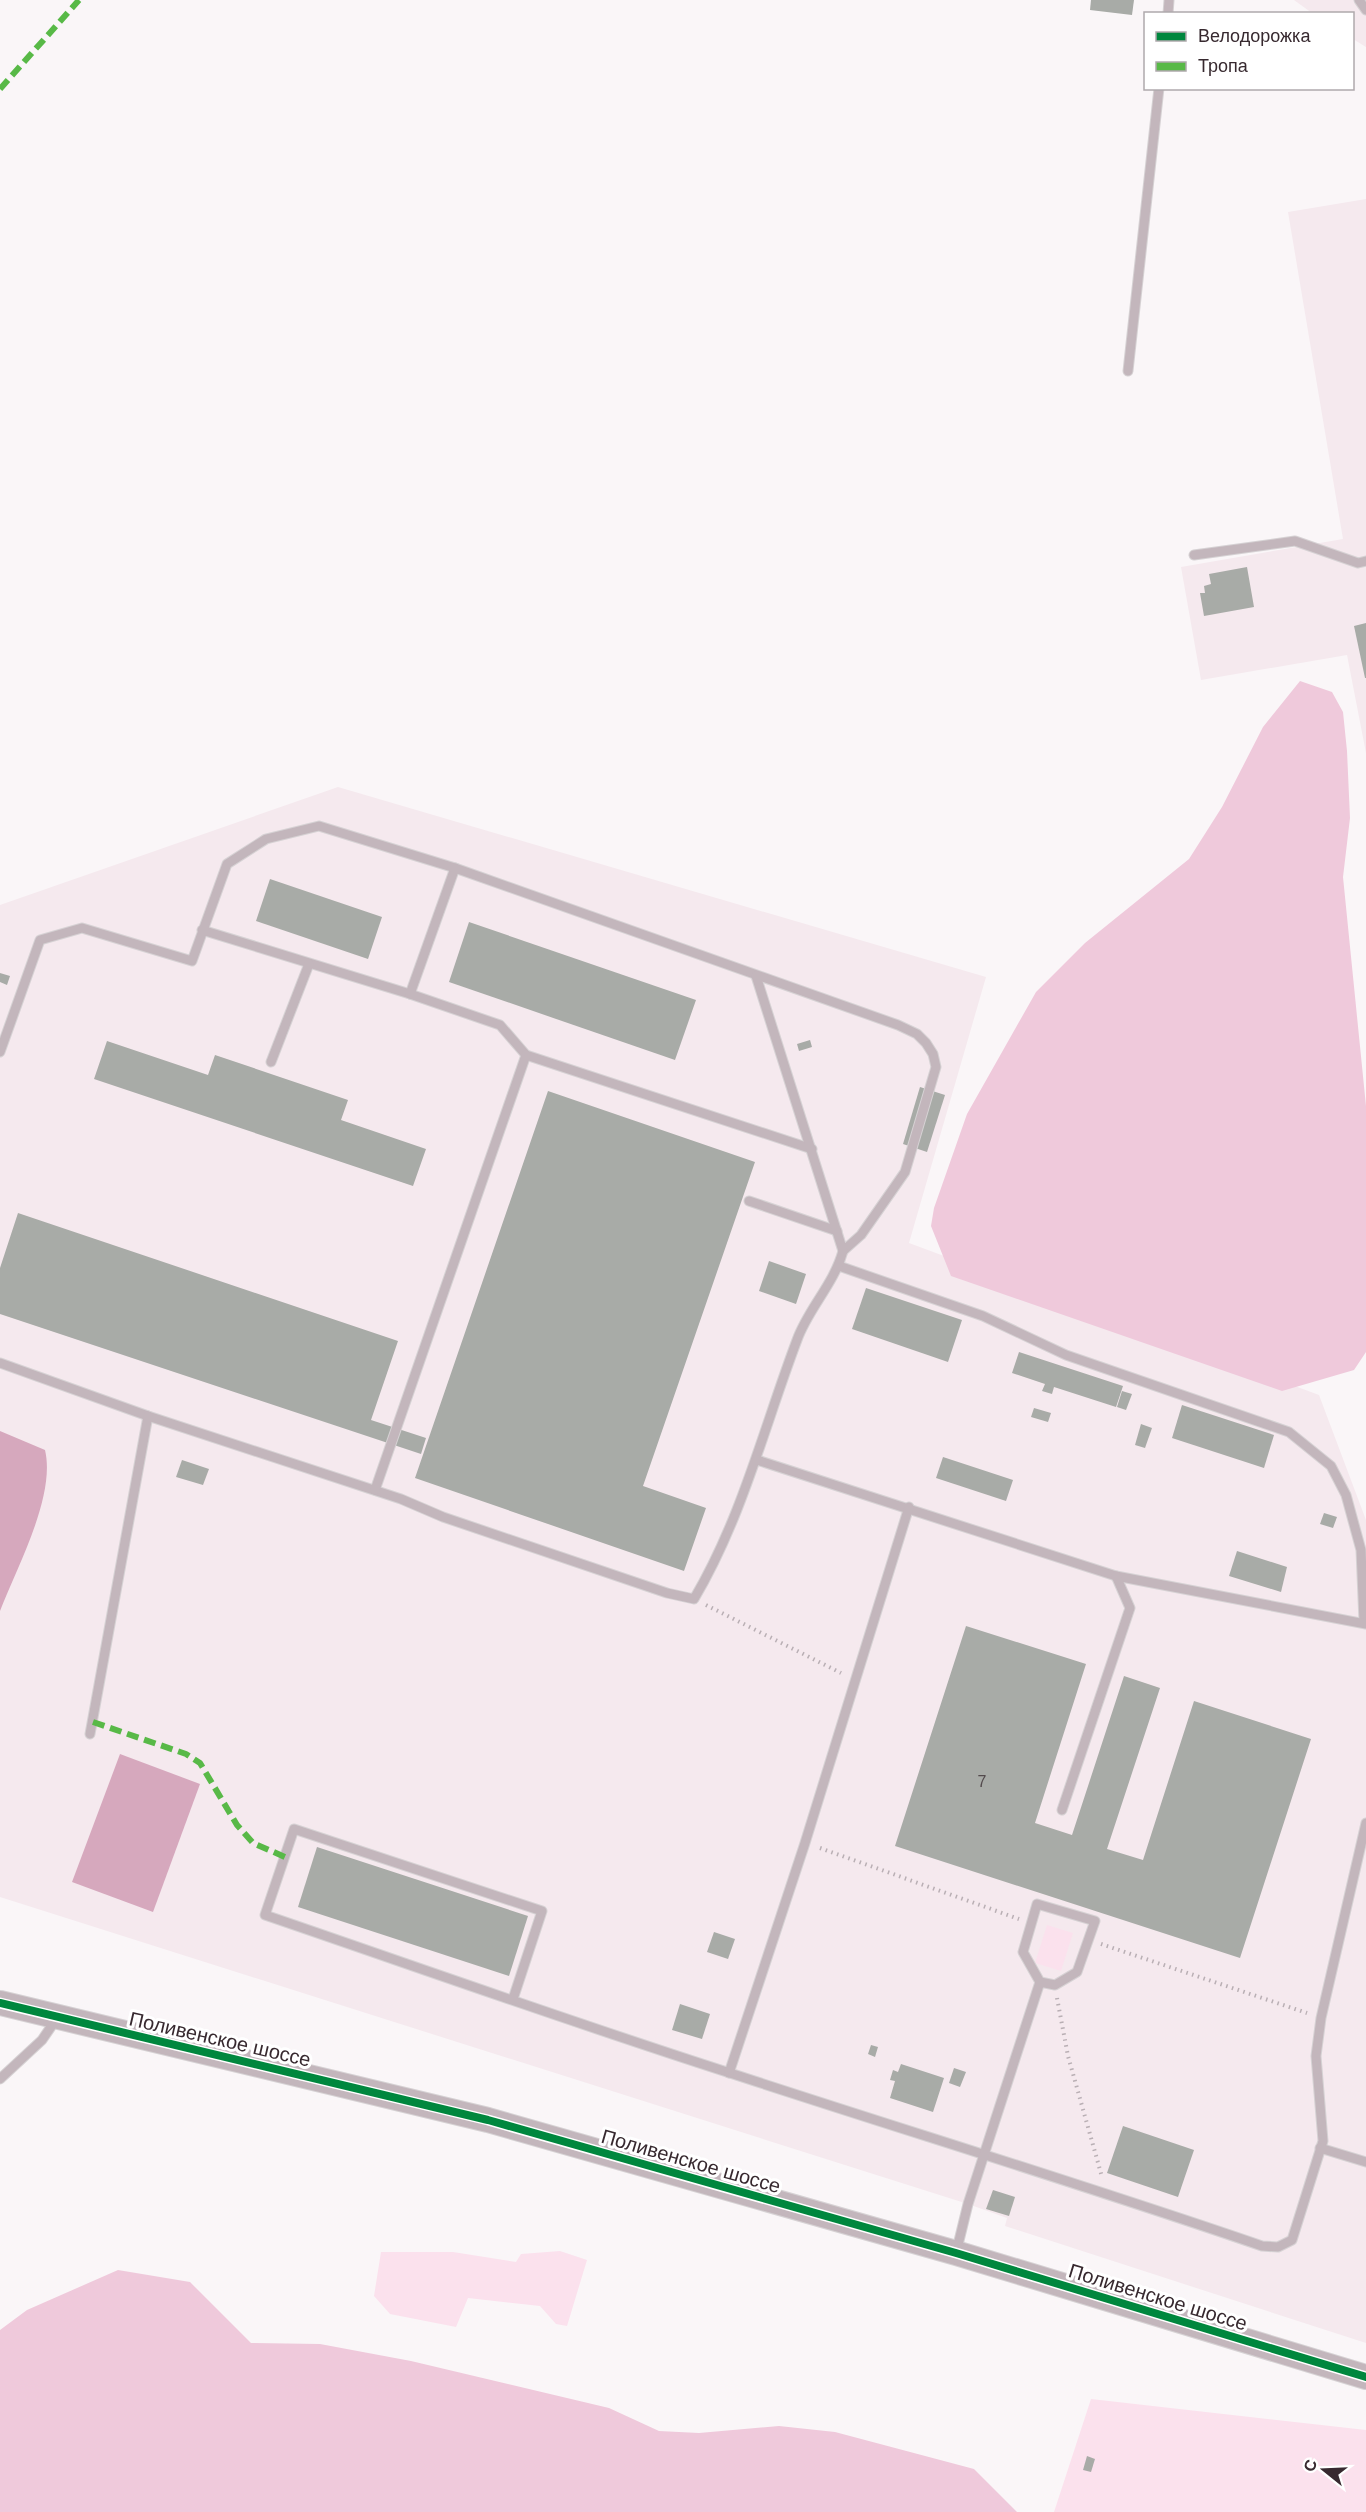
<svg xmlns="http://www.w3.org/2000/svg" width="1366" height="2512" font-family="Arial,sans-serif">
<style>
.built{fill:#f5e9ee}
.green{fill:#fbe1ed}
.forest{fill:#efc9db}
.water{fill:#d6a8bd}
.building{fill:#a8aba7}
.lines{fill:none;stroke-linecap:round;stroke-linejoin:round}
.service-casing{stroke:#d6d2d4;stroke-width:11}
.tertiary-casing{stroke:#d6d2d4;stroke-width:26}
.path{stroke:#b9afb4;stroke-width:4;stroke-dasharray:1.5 4.5;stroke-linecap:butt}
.service{stroke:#c3b6bc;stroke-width:9}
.tertiary{stroke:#c3b6bc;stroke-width:24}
.quiet{stroke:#58b947;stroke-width:6;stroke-dasharray:12 6;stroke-linecap:butt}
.cycleway-casing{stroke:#fff;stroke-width:11}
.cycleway{stroke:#00873e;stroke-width:8}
.labels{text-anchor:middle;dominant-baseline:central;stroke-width:6;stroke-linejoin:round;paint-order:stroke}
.number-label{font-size:16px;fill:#534a4d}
.street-label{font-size:20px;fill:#37292f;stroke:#fff}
</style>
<rect width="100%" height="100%" fill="#faf6f8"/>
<g class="built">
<path d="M 1294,0 L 1366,0 L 1366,47 L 1353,39 L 1352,14 L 1312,13 Z"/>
<path d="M 1366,199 L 1366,753 L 1347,655 L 1201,680 L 1181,567 L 1343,539 L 1288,212 Z"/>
<path d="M 338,787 L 986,977 L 909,1243 L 1319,1395 L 1366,1520 L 1366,2343 L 1005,2226 L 1007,2218 L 968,2204 L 0,1897 L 0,905 Z"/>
</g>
<g class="green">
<path d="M 1047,1925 L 1073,1933 L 1061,1971 L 1035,1963 Z"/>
<path d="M 560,2251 L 587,2260 L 567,2326 L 556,2324 L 540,2306 L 468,2298 L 456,2327 L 390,2314 L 374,2296 L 381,2252 L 453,2252 L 516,2262 L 521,2254 Z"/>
<path d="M 1091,2399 L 1366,2430 L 1366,2512 L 1054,2512 Z"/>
</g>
<g class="forest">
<path d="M 1300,681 L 1332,692 L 1343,712 L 1347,751 L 1350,818 L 1343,877 L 1366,1106 L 1366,1352 L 1354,1370 L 1282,1391 L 951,1276 L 931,1226 L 934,1208 L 967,1114 L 1036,992 L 1085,943 L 1189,859 L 1222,807 L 1263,727 Z"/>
<path d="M 118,2270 L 190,2282 L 251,2343 L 320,2344 L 411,2361 L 609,2408 L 659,2431 L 699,2433 L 779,2426 L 835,2432 L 974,2469 L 1017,2512 L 0,2512 L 0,2330 L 27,2310 Z"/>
</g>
<g class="water">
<path d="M 0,1431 L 45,1450 C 56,1496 17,1567 0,1611 Z"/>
<path d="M 120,1754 L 200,1784 L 153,1912 L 72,1882 Z"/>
</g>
<g class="building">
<path d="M 1091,0 L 1134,0 L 1132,15 L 1090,10 Z"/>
<path d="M 1247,567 L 1254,607 L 1204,616 L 1200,593 L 1205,593 L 1204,586 L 1211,584 L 1209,574 Z"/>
<path d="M 1366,623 L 1366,678 L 1365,678 L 1354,626 Z"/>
<path d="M 270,879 L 382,917 L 368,959 L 256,921 Z"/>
<path d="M 469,922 L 696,1000 L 675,1060 L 449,982 Z"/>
<path d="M 0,973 L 10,976 L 7,985 L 0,982 Z"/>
<path d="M 810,1040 L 812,1047 L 799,1051 L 797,1044 Z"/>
<path d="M 107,1041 L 208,1075 L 215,1055 L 348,1100 L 341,1120 L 426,1149 L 413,1186 L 94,1079 Z"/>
<path d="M 920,1087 L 945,1095 L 927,1152 L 903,1144 Z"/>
<path d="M 548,1091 L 755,1162 L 643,1486 L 706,1508 L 684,1571 L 415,1478 Z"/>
<path d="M 18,1213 L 398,1341 L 371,1420 L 426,1438 L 421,1454 L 0,1314 L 0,1268 Z"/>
<path d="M 769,1261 L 806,1274 L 796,1304 L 759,1291 Z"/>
<path d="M 866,1288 L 962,1320 L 948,1362 L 852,1329 Z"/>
<path d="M 1019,1352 L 1123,1386 L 1116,1407 L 1054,1387 L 1052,1394 L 1042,1391 L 1045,1384 L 1012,1373 Z"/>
<path d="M 1122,1391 L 1132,1394 L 1126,1410 L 1117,1407 Z"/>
<path d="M 1182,1405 L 1274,1435 L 1264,1468 L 1172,1438 Z"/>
<path d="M 1034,1408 L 1051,1413 L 1048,1422 L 1031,1417 Z"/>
<path d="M 1141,1424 L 1152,1428 L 1145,1448 L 1135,1445 Z"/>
<path d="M 943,1457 L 1013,1480 L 1006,1501 L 936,1478 Z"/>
<path d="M 182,1460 L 209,1469 L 203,1485 L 176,1477 Z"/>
<path d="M 1324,1513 L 1337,1517 L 1333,1528 L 1320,1524 Z"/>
<path d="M 1237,1551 L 1287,1567 L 1281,1592 L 1229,1576 Z"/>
<path d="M 966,1626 L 1086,1664 L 1035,1823 L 1072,1835 L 1124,1676 L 1160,1688 L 1107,1849 L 1143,1860 L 1194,1701 L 1311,1739 L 1240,1958 L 895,1846 Z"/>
<path d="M 317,1847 L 528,1916 L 509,1976 L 298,1907 Z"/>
<path d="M 714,1932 L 735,1939 L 728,1959 L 707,1952 Z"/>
<path d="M 680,2004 L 710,2014 L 702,2039 L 672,2030 Z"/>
<path d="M 871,2045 L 878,2047 L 875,2057 L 868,2054 Z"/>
<path d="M 901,2064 L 944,2078 L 933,2112 L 890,2098 L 895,2081 L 890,2080 L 893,2070 L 898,2072 Z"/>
<path d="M 954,2068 L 966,2072 L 960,2087 L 949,2083 Z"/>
<path d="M 1123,2126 L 1194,2150 L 1178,2197 L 1107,2173 Z"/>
<path d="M 993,2190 L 1015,2197 L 1009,2216 L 986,2209 Z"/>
<path d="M 1087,2456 L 1095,2459 L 1091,2472 L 1083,2470 Z"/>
</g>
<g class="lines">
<defs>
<g id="service">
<path d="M 1359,0 L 1366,10"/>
<path d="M 1168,14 L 1169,0"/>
<path d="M 1128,371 L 1159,88"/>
<path d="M 1194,555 L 1295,541 L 1358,563 L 1366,561"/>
<path d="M 202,930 L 410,994 L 500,1025 L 526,1055 L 812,1149"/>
<path d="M 410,994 L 455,868"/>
<path d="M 0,1052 L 40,940 L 82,928 L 192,961 L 227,864 L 266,839 L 319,826 L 455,868 L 898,1025 L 917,1034 L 926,1043 L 933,1054 L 936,1067 L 905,1172 L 861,1235 L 843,1251"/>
<path d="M 271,1062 L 309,964"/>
<path d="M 749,1201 L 837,1231"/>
<path d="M 839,1266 L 983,1316 L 1066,1355 L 1289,1432 L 1331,1466 L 1346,1495 L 1361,1550 L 1364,1622"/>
<path d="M 0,1363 L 148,1416 L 401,1499 L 443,1517 L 667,1593 L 694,1599 C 742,1518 764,1427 797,1340 C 808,1309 834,1284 843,1251 L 756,976"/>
<path d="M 757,1460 L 1116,1576 L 1366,1624"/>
<path d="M 375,1490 L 526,1055"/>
<path d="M 90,1734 L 148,1416"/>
<path d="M 1062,1810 L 1130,1608 L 1116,1576"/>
<path d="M 513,1999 L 542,1911 L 294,1829 L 265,1915 C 420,1968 574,2023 730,2073 C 907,2131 1085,2185 1262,2246 L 1278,2247 L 1292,2240 L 1323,2141 L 1316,2056 L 1321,2018 L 1366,1823"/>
<path d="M 729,2073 L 805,1843 L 909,1507"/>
<path d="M 0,2079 L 42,2040 L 57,2018"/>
<path d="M 1320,2148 L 1366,2162"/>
<path d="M 956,2253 L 968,2204 L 1040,1982 L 1023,1952 L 1037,1904 L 1095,1921 L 1077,1972 L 1055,1985 L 1040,1982"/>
</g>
<path id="tertiary" d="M 0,2003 L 488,2120 L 956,2253 L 1366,2377"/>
</defs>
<use href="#service" class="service-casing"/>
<use href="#tertiary" class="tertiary-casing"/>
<g class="path">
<path d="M 706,1605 L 841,1673"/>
<path d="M 820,1848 L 1019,1919"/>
<path d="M 1101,1944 L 1307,2013"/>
<path d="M 1057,1998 L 1068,2056 L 1102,2177"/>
</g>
<use href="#service" class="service"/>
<use href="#tertiary" class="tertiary"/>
<g class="quiet">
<path d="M 0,89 L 79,0"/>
<path d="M 93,1722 L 186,1754 L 200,1763 L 237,1825 L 253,1843 L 285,1857"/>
</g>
<defs>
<path id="cycleway" d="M 0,2003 L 488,2120 L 956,2253 L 1366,2377"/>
</defs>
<use href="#cycleway" class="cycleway-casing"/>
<use href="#cycleway" class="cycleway"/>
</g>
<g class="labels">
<g class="number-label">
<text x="982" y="1781">7</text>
</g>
<g class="street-label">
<text transform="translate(220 2039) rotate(13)">Поливенское шоссе</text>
<text transform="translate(691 2161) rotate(16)">Поливенское шоссе</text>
<text transform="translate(1158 2297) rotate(17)">Поливенское шоссе</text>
</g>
</g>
<rect x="1144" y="12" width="210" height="78" fill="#ffffff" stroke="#afa9ac" stroke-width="1.5"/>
<rect x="1156" y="32" width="30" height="9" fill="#00873e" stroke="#afa9ac" stroke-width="1.5"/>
<text x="1198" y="42" font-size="18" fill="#37292f">Велодорожка</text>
<rect x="1156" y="62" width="30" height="9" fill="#58b947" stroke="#afa9ac" stroke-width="1.5"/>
<text x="1198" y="72" font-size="18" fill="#37292f">Тропа</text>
<g transform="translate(1324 2470) rotate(288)" stroke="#ffffff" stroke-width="4.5" paint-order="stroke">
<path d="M0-4.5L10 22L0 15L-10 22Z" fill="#37292f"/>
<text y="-9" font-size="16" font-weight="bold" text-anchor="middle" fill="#37292f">С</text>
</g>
</svg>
